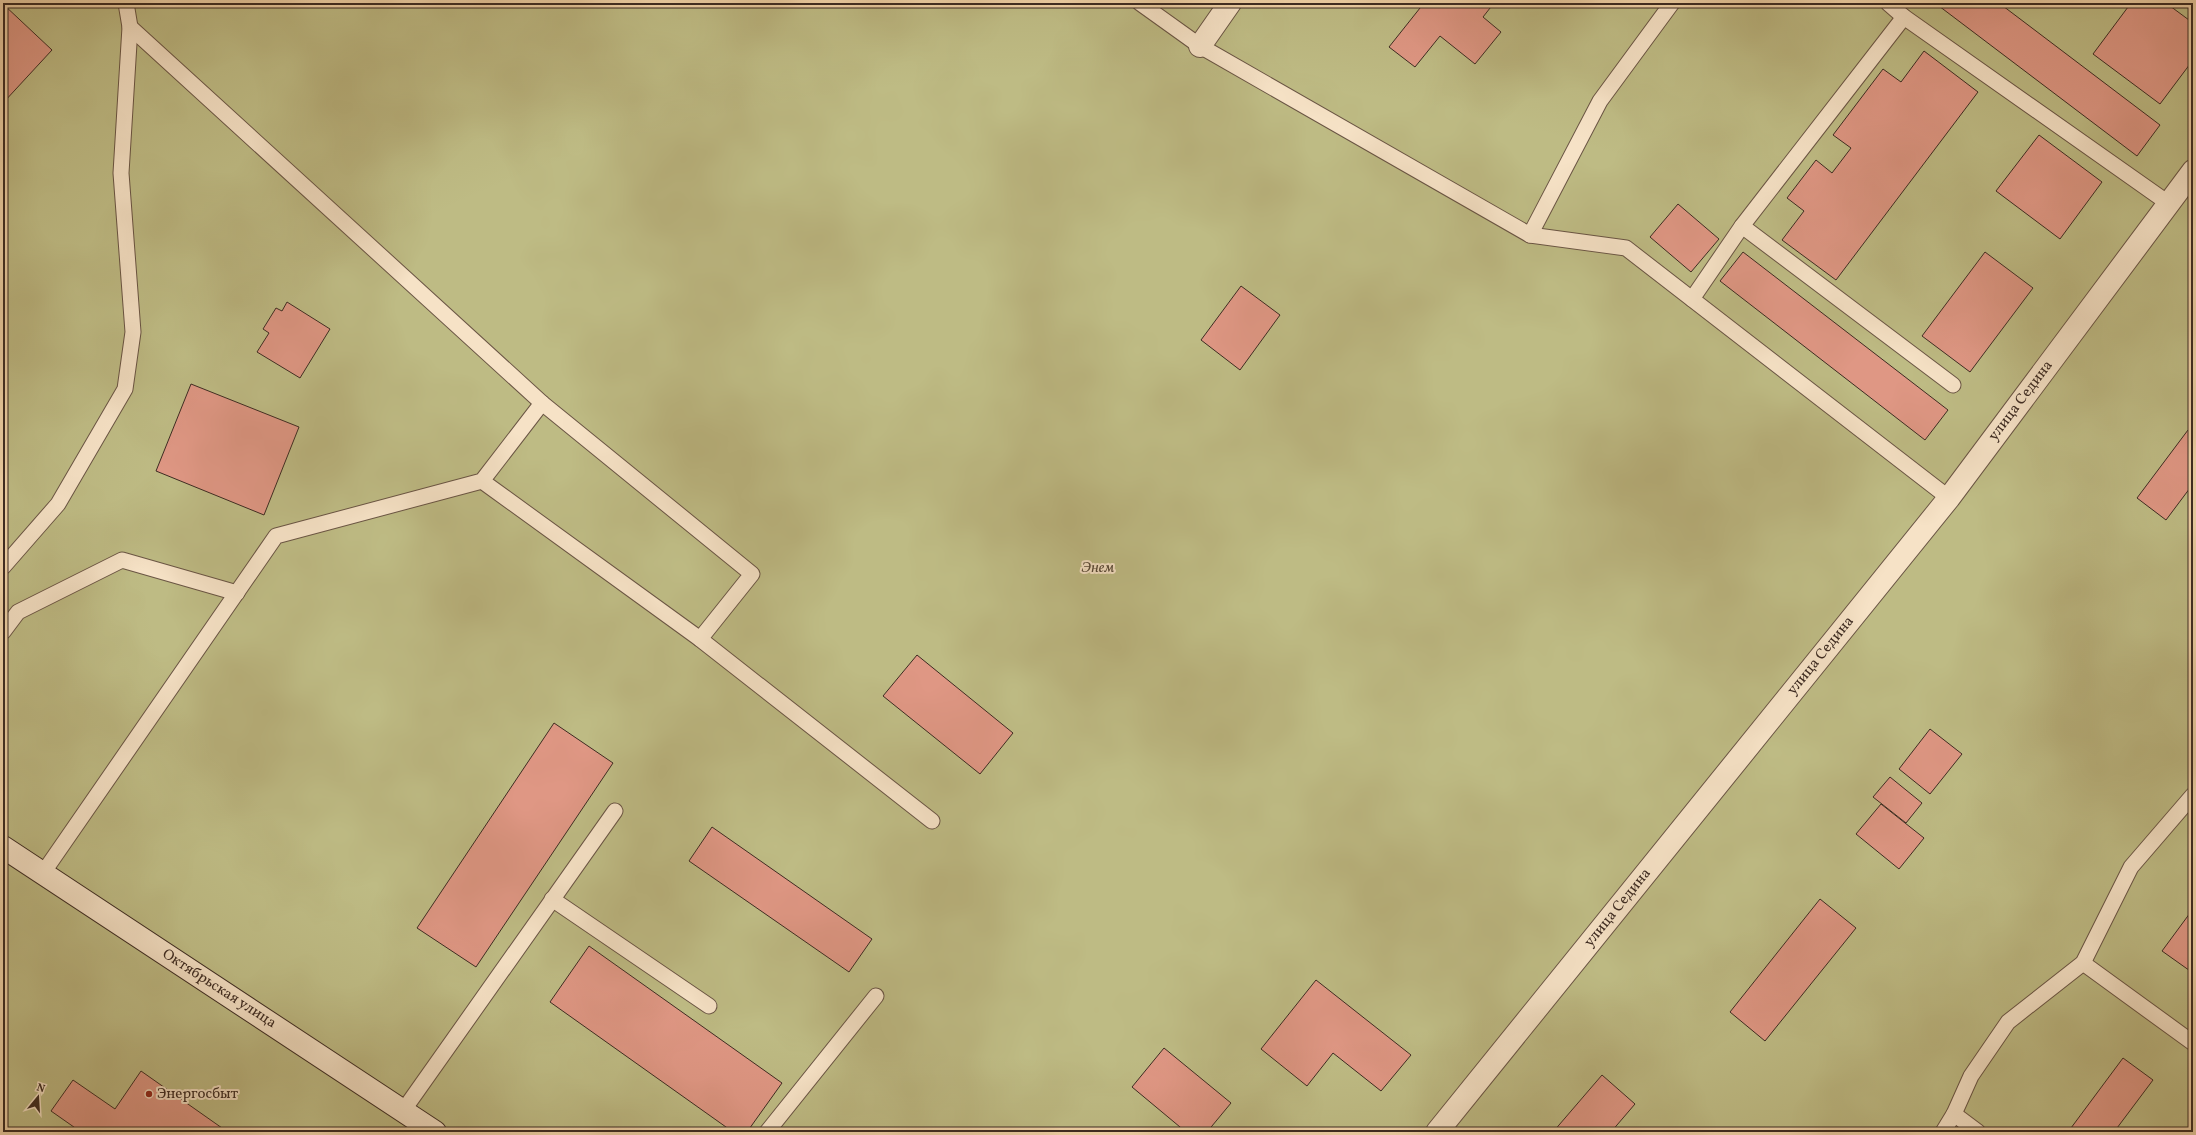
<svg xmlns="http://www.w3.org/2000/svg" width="2196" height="1135" font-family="Vollkorn,serif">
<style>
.green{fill:#bebb84;stroke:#7e7353}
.building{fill:#df9784;stroke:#3d2b22}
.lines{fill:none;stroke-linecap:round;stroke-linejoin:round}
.service-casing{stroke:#6a5544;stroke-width:17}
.minor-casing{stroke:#6a5544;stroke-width:24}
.secondary-casing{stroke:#3d2b22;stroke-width:24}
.service{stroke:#f6e2c6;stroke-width:15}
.minor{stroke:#f6e2c6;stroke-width:22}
.secondary{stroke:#f6e2c6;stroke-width:22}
.poi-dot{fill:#8f2418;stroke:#f6e2c6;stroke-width:1.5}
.labels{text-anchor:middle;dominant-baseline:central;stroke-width:4;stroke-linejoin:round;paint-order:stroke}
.street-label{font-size:15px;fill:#3d2b22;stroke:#f6e2c6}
.park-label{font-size:15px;font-style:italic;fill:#574836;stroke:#f6e2c6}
.poi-label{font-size:15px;fill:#3d2b22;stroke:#f6e2c6;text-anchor:start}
</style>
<rect width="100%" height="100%" fill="#f1d3a8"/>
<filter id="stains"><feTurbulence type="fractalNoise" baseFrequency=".005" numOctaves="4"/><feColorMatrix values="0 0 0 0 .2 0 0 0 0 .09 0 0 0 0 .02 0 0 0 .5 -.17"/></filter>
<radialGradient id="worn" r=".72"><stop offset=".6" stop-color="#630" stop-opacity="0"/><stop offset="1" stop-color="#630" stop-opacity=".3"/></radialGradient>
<rect class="green" x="3" y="3" width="2190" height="1129"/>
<g class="building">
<path d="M 1424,3 L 1494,3 L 1483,17 L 1501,32 L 1475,64 L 1440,36 L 1415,67 L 1389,47 Z"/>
<path d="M 1935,3 L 1999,3 L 2160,125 L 2137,156 Z"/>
<path d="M 2131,3 L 2166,3 L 2193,23 L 2193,60 L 2160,104 L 2093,54 Z"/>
<path d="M 3,4 L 52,50 L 3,103 Z"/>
<path d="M 1924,51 L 1978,92 L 1836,280 L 1782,240 L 1804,211 L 1787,198 L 1816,160 L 1832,173 L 1851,148 L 1833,135 L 1883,69 L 1901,82 Z"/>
<path d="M 2039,135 L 2102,182 L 2060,239 L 1996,191 Z"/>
<path d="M 1678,204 L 1719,239 L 1691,272 L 1650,237 Z"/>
<path d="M 1743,252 L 1948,410 L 1925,440 L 1720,281 Z"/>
<path d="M 1985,252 L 2033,288 L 1970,372 L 1922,336 Z"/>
<path d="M 1241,286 L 1280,315 L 1240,370 L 1201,340 Z"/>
<path d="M 287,302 L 330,329 L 300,378 L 257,352 L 269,333 L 263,329 L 276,308 L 282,311 Z"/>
<path d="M 191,384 L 299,427 L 264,515 L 156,471 Z"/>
<path d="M 2188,430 L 2193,433 L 2193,484 L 2166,520 L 2137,498 Z"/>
<path d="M 917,655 L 1013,733 L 980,774 L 883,696 Z"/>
<path d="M 554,723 L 613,763 L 476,967 L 417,928 Z"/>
<path d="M 1930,729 L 1962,754 L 1930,794 L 1899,769 Z"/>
<path d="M 1890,777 L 1922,803 L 1906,823 L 1873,797 Z"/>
<path d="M 1881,804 L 1924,838 L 1899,869 L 1856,834 Z"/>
<path d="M 712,827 L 872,939 L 849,972 L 689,861 Z"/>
<path d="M 1820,899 L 1856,928 L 1765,1041 L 1730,1012 Z"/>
<path d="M 2193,909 L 2193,973 L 2162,951 Z"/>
<path d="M 589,946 L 782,1083 L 747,1132 L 733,1132 L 550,1002 Z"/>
<path d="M 1316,980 L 1411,1055 L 1381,1091 L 1333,1053 L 1307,1086 L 1261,1049 Z"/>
<path d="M 1164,1048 L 1231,1103 L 1207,1132 L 1186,1132 L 1132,1087 Z"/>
<path d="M 2123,1058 L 2153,1080 L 2114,1132 L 2068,1132 Z"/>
<path d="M 141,1071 L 222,1128 L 219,1132 L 81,1132 L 51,1111 L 73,1080 L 115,1109 Z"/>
<path d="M 1602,1075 L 1635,1104 L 1611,1132 L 1553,1132 Z"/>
</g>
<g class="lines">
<defs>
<g id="service">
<path d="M 1140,3 L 1200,46 L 1530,235 L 1626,248 L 1949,498"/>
<path d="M 1888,3 L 1904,17 L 2168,203"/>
<path d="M 1742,226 L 1953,385"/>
<path d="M 1530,235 L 1600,101 L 1672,3"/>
<path d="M 1692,299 L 1742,226 L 1904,17"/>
<path d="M 542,403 L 752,574 L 700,639"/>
<path d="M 482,481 L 700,639 L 932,821"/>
<path d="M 3,567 L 58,504 L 125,389 L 133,332 L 121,173 L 130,27 L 126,3"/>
<path d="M 3,632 L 18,612 L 122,560 L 237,593"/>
<path d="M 43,873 L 276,536 L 482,481 L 542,403 L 130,27"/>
<path d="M 552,899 L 709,1006"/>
<path d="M 2083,963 L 2193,1043"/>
<path d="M 403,1111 L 615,811"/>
<path d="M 1954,1114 L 1978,1132"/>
<path d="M 767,1132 L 876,996"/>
<path d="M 1943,1132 L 1954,1114 L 1971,1076 L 2008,1022 L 2083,963 L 2131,867 L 2193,795"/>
</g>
<g id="minor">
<path d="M 1200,46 L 1230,3"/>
<path d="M 1437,1132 L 1949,498 L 2193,171"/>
</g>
<path id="secondary" d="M 3,847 L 435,1132"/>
</defs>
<use href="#service" class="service-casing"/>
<use href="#minor" class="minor-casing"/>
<use href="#secondary" class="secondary-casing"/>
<use href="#service" class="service"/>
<use href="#minor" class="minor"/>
<use href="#secondary" class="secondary"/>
</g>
<circle class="poi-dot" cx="149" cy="1094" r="4"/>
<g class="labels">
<g class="street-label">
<text transform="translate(2021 401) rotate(-53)">улица Седина</text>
<text transform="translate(1821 656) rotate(-51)">улица Седина</text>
<text transform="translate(1618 908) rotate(-51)">улица Седина</text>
<text transform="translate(219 989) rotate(33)">Октябрьская улица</text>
</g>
<g class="park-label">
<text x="1098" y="568">Энем</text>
</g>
<g class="poi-label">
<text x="157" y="1094">Энергосбыт</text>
</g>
</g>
<rect width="2196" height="1135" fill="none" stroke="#f1d3a8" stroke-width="16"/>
<rect x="4" y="4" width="2188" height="1127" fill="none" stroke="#3d2b22" stroke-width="2"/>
<rect x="8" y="8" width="2180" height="1119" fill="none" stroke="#3d2b22"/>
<g transform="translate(38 1097) rotate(18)" stroke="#f6e2c6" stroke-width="3" paint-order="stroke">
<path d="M0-3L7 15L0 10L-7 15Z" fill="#3d2b22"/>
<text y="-6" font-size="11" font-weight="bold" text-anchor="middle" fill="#3d2b22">N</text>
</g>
<rect width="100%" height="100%" filter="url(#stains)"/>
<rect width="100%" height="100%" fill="url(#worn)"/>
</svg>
